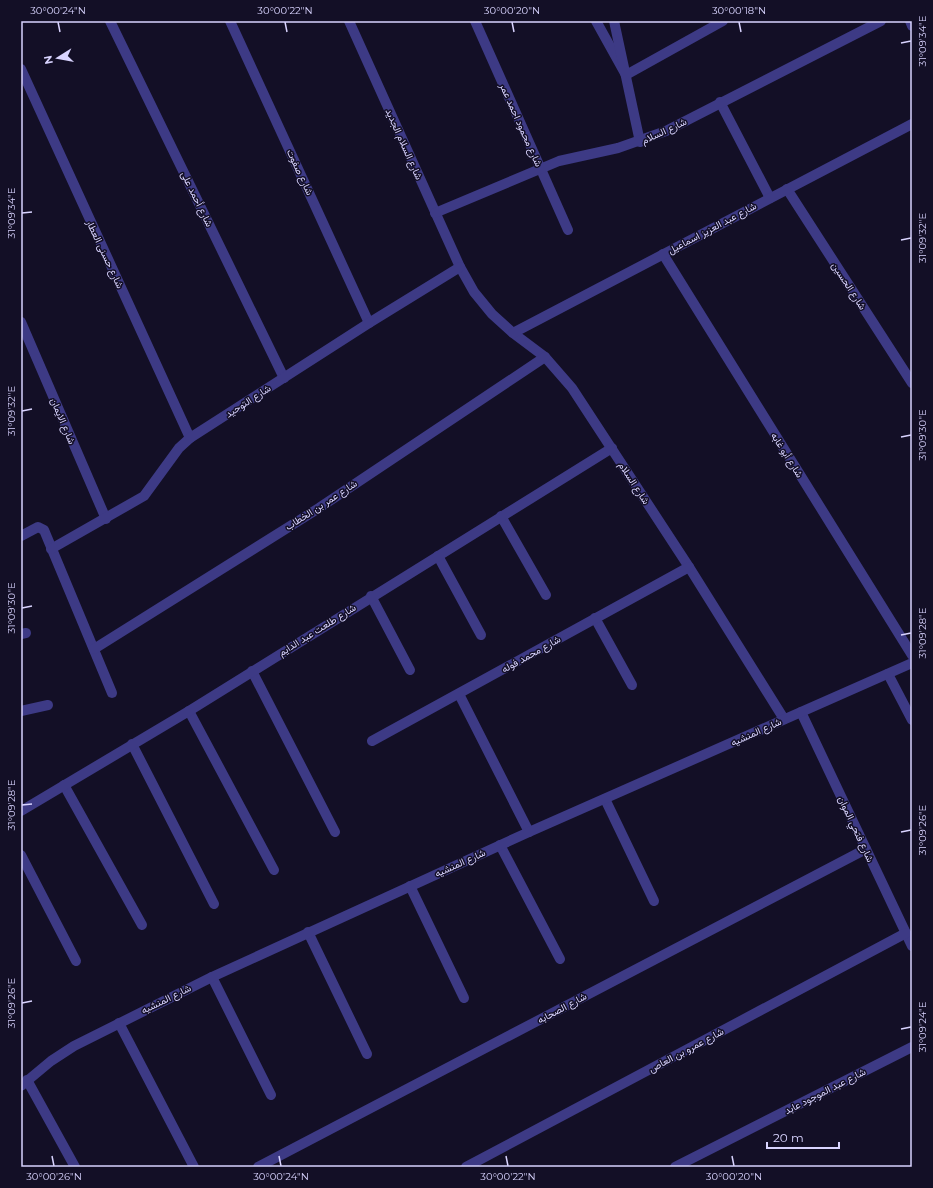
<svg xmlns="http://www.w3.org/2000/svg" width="933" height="1188" font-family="Montserrat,Vazirmatn,sans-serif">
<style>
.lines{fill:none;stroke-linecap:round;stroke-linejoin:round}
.minor{stroke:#3d3a85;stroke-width:10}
.ticks{fill:none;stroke:#d9d4ff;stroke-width:1.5}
.labels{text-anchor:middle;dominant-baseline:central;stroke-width:3;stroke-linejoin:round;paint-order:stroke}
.street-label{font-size:10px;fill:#d9d4ff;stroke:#130f26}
.neatline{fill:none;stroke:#d9d4ff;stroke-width:1.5}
.ticks-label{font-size:10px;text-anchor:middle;fill:#d9d4ff}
</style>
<rect width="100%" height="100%" fill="#130f26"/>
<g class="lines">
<g class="minor">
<path d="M 110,21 L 284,378"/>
<path d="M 230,21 L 369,323"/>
<path d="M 349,21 L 460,267 L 474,292 L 492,314 L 513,333 L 545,357 L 572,388 L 689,567 L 784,719"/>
<path d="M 475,21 L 568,230"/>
<path d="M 596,21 L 626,75 L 723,21"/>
<path d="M 614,21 L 640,142"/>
<path d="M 910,21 L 912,26"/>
<path d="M 21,69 L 190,438"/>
<path d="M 720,102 L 770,198"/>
<path d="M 787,189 L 912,383"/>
<path d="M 435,213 L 559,161 L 618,148 L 666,131 L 881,21"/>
<path d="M 663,254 L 912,655"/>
<path d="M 21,322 L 106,519"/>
<path d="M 513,333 L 912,124"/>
<path d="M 501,516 L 546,595"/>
<path d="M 21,536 L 38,527 L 44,530 L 112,693"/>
<path d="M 51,549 L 144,496 L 179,448 L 190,438 L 369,323 L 460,267"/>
<path d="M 438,556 L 481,635"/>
<path d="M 371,596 L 410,670"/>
<path d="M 595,618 L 632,685"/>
<path d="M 21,634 L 26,633"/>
<path d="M 94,649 L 319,508 L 545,357"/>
<path d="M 252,671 L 335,832"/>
<path d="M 888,674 L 912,720"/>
<path d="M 459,694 L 529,832"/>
<path d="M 21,711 L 48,705"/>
<path d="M 189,711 L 274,870"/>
<path d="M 801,712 L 912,946"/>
<path d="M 372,741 L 689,567"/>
<path d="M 132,744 L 214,904"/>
<path d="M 64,785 L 142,925"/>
<path d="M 605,799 L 654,901"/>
<path d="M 21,811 L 189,711 L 612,448"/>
<path d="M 500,845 L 560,959"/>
<path d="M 21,855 L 76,961"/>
<path d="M 410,886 L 464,998"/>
<path d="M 308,932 L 367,1054"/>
<path d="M 212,977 L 271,1095"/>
<path d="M 119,1023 L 194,1167"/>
<path d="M 27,1080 L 75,1167"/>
<path d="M 21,1086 L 51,1061 L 74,1046 L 212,977 L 529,832 L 912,663"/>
<path d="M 258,1167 L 866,849"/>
<path d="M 466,1167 L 906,933"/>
<path d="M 675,1167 L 912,1047"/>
</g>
</g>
<path class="ticks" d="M 58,22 L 60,32M 285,22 L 287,32M 512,22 L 514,32M 739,22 L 741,32M 901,43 L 911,41M 22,213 L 32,212M 901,240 L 911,238M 22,411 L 32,409M 901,437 L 911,435M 22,608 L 32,606M 901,635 L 911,633M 22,805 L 32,804M 901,832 L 911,830M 22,1003 L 32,1001M 901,1029 L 911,1027M 52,1156 L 54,1166M 279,1156 L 281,1166M 506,1156 L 508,1166M 732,1156 L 734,1166"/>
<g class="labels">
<g class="street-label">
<text transform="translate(521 125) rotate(66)">شارع محمود احمد عمر</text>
<text transform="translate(664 131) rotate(-25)">شارع السلام</text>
<text transform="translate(404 144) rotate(66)">شارع السلام الجديد</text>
<text transform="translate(300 172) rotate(65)">شارع صفوت</text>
<text transform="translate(197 199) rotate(64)">شارع أحمد على</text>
<text transform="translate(712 228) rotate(-28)">شارع عبد العزيز اسماعيل</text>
<text transform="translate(105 254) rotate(65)">شارع حسنى العطار</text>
<text transform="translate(849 286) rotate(57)">شارع الحسين</text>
<text transform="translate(248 401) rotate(-33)">شارع التوحيد</text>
<text transform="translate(63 421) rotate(67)">شارع الايمان</text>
<text transform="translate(787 455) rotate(58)">شارع أبو غابه</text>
<text transform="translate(634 483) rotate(57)">شارع السلام</text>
<text transform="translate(321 505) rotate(-33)">شارع عمر بن الخطاب</text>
<text transform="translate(317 630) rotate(-32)">شارع طلعت عبد الدايم</text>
<text transform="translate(531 654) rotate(-29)">شارع محمد فوله</text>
<text transform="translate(756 732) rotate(-24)">شارع المنشيه</text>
<text transform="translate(856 829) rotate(65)">شارع فتحي الموان</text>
<text transform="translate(460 863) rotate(-24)">شارع المنشيه</text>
<text transform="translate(166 999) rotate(-26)">شارع المنشيه</text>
<text transform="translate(562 1008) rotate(-28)">شارع الصحابه</text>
<text transform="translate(686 1050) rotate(-28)">شارع عمرو بن العاص</text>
<text transform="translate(825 1091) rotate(-27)">شارع عبد الموجود عابد</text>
</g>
</g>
<rect width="933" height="1188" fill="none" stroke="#130f26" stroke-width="44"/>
<g transform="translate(58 58) rotate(259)" stroke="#130f26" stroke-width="3" paint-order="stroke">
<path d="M0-3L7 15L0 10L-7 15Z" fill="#d9d4ff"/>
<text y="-6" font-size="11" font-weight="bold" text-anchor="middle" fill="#d9d4ff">N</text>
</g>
<path d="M767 1142v6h72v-6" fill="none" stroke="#d9d4ff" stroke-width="2"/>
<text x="773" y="1142" font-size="12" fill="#d9d4ff" stroke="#130f26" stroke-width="3" paint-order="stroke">20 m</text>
<rect x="22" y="22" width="889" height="1144" class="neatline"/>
<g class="ticks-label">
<text x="58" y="14">30°00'24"N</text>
<text x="285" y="14">30°00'22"N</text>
<text x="512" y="14">30°00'20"N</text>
<text x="739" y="14">30°00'18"N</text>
<text transform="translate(922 41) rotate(-90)" y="4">31°09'34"E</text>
<text transform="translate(11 213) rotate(-90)" y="4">31°09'34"E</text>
<text transform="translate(922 238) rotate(-90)" y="4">31°09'32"E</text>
<text transform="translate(11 411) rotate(-90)" y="4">31°09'32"E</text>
<text transform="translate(922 435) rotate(-90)" y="4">31°09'30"E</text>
<text transform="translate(11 608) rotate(-90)" y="4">31°09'30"E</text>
<text transform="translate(922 633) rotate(-90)" y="4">31°09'28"E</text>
<text transform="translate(11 805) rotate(-90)" y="4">31°09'28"E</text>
<text transform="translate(922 830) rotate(-90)" y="4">31°09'26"E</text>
<text transform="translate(11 1003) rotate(-90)" y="4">31°09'26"E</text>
<text transform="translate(922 1027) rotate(-90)" y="4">31°09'24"E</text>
<text x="54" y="1180">30°00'26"N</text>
<text x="281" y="1180">30°00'24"N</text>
<text x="508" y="1180">30°00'22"N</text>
<text x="734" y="1180">30°00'20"N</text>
</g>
</svg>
